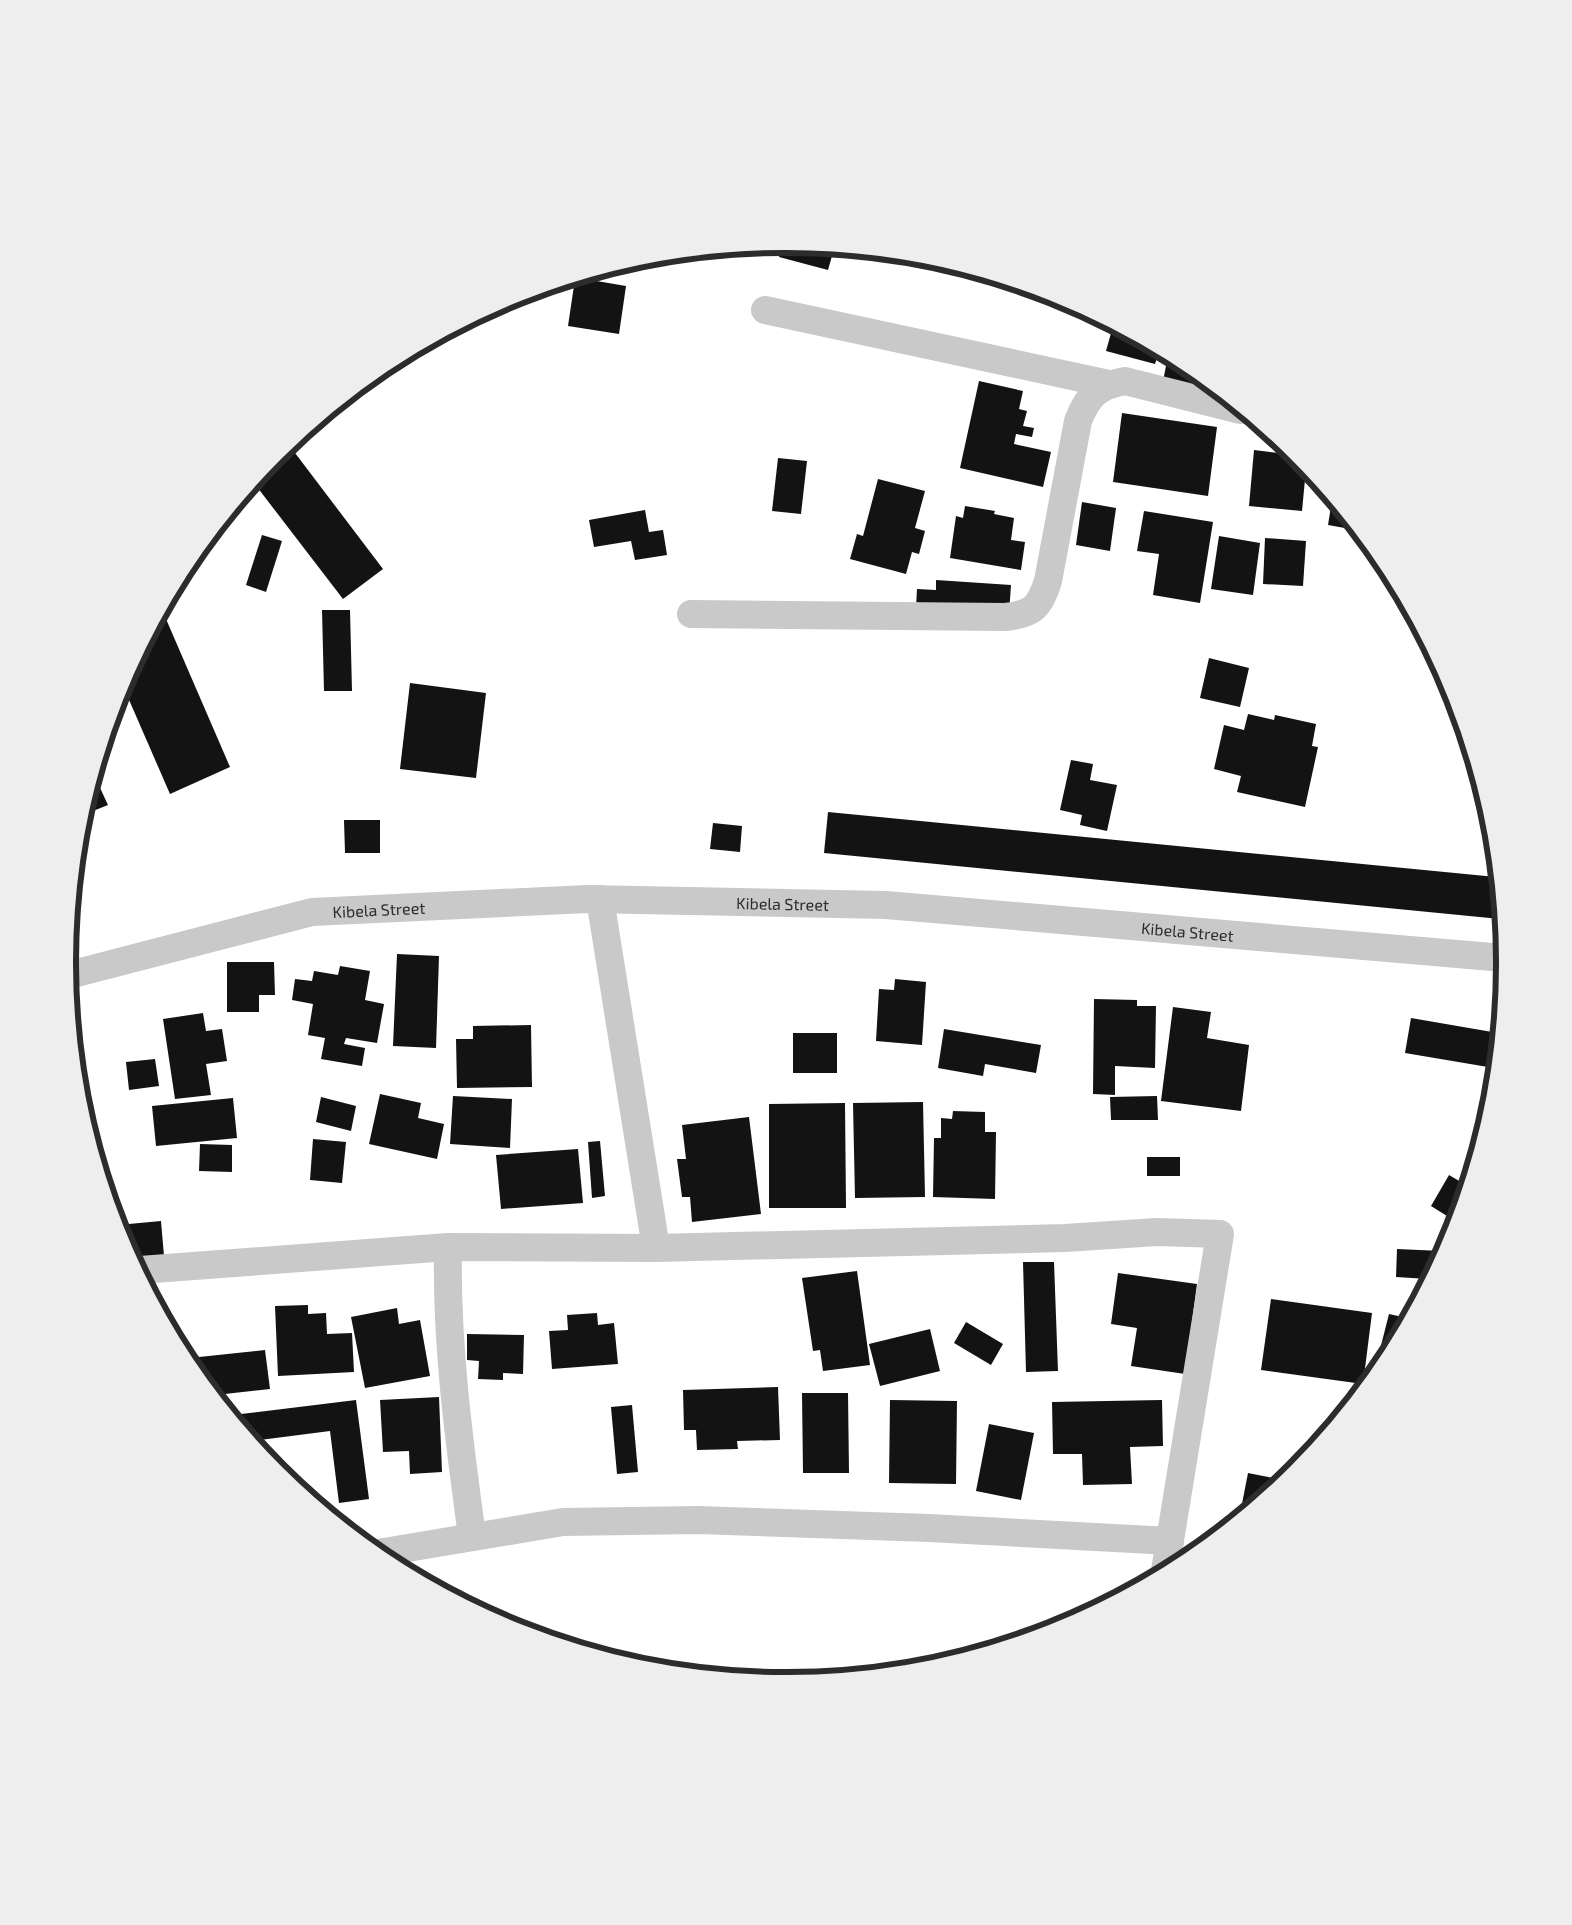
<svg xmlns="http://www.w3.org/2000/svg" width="1572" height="1925" font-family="'Exo 2',sans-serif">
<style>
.building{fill:#131313}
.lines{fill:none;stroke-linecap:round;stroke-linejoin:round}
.street{stroke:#c9c9c9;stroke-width:28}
.labels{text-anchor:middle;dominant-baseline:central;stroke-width:5;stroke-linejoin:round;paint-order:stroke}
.street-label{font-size:16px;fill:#2c2c2c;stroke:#fff}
.rim{fill:none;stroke:#2c2c2c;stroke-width:6}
</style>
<rect width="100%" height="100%" fill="#fff"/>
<g class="building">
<path d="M 782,244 L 834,249 L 828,270 L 779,257 Z"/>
<path d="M 960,268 L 985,276 L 983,281 L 959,274 Z"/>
<path d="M 579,278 L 626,286 L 619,334 L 568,326 L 575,279 Z"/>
<path d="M 1113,326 L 1159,351 L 1155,364 L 1106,351 Z"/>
<path d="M 1168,356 L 1185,365 L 1218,392 L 1163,381 Z"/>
<path d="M 979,381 L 1023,391 L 1019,409 L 1027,411 L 1023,426 L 1034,428 L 1032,437 L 1016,434 L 1014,444 L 1051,452 L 1043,487 L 960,468 Z"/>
<path d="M 1122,413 L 1217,427 L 1208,496 L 1113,482 Z"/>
<path d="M 289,445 L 383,569 L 343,599 L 254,483 L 278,454 Z"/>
<path d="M 1254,450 L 1294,455 L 1306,469 L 1302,511 L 1249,506 Z"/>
<path d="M 778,458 L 807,461 L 801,514 L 772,511 Z"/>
<path d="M 878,479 L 925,491 L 915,528 L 925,531 L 919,554 L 912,552 L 906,574 L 850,559 L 857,534 L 863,536 Z"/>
<path d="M 1332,500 L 1356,530 L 1328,525 Z"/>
<path d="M 1082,502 L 1116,508 L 1110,551 L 1076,545 Z"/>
<path d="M 965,506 L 995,511 L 994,514 L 1014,518 L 1011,540 L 1025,542 L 1021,570 L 950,558 L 956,516 L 963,518 Z"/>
<path d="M 645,510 L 649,532 L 663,530 L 667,555 L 635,560 L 631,541 L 594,547 L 589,520 Z"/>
<path d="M 1144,511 L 1213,522 L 1200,603 L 1153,595 L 1159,554 L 1137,551 Z"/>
<path d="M 262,535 L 282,541 L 266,592 L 246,585 Z"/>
<path d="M 1219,536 L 1260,543 L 1253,595 L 1211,589 Z"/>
<path d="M 1265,538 L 1306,541 L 1303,586 L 1263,584 Z"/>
<path d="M 936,580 L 1011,585 L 1009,614 L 916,607 L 917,589 L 936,590 Z"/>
<path d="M 322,610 L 350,610 L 352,691 L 324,691 Z"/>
<path d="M 166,619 L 230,767 L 170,794 L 123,686 L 156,623 Z"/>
<path d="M 1209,658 L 1249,668 L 1240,707 L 1200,698 Z"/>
<path d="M 410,683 L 486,693 L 476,778 L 400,769 Z"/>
<path d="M 1248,714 L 1274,720 L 1275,715 L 1316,724 L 1312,746 L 1318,747 L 1305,807 L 1237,792 L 1241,776 L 1214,769 L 1224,725 L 1244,730 Z"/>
<path d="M 1071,760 L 1093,764 L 1090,780 L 1117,785 L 1107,831 L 1080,825 L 1082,815 L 1060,810 Z"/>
<path d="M 95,777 L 108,805 L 83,815 L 91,790 Z"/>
<path d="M 828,812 L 1496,877 L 1500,919 L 824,853 Z"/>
<path d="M 344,820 L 380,820 L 380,853 L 345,853 Z"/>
<path d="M 713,823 L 742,826 L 740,852 L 710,849 Z"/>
<path d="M 397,954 L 439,956 L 436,1048 L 393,1046 Z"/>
<path d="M 227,962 L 274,962 L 275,995 L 259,995 L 259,1012 L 227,1012 Z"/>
<path d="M 340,966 L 370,971 L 365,1000 L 384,1004 L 377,1043 L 346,1038 L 344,1044 L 365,1048 L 362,1066 L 321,1059 L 325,1038 L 308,1035 L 313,1004 L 292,1000 L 295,979 L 312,981 L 314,971 L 338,975 Z"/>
<path d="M 895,979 L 926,982 L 922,1045 L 876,1041 L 879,989 L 894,990 Z"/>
<path d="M 1094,999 L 1137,1000 L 1137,1006 L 1156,1006 L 1155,1068 L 1115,1066 L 1115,1095 L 1093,1094 Z"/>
<path d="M 1173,1007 L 1211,1012 L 1207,1038 L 1249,1045 L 1241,1111 L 1161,1101 Z"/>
<path d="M 203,1013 L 206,1031 L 222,1029 L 227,1061 L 206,1064 L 211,1095 L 175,1099 L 163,1019 Z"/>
<path d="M 1411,1018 L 1498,1033 L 1491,1100 L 1484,1099 L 1488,1067 L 1405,1053 Z"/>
<path d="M 531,1025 L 532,1087 L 457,1088 L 456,1039 L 473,1039 L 473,1026 Z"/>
<path d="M 944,1029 L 1041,1045 L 1036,1073 L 985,1064 L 983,1076 L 938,1068 Z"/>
<rect x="793" y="1033" width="44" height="40"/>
<path d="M 155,1059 L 159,1086 L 129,1090 L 126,1062 Z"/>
<path d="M 380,1094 L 421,1103 L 418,1118 L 444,1124 L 437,1159 L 369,1144 Z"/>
<path d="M 453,1096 L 512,1099 L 510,1148 L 450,1144 Z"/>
<path d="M 1157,1096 L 1158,1120 L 1111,1120 L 1110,1097 Z"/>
<path d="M 321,1097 L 356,1106 L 351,1131 L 316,1122 Z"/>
<path d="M 233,1098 L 237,1138 L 156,1146 L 152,1106 Z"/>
<path d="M 923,1102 L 925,1197 L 855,1198 L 853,1103 Z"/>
<path d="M 845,1103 L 846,1208 L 769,1208 L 769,1104 Z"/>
<path d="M 953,1111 L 985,1112 L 985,1132 L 996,1132 L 995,1199 L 933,1197 L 934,1138 L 941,1138 L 941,1118 L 952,1119 Z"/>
<path d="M 749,1117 L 761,1214 L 692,1222 L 690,1197 L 682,1197 L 677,1159 L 686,1159 L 682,1125 Z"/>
<path d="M 313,1139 L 346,1142 L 342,1183 L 310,1180 Z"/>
<path d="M 600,1141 L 605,1196 L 592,1198 L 588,1142 Z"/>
<path d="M 200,1144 L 232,1145 L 232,1172 L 199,1171 Z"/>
<path d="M 578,1149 L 583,1203 L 501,1209 L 496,1155 Z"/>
<rect x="1147" y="1157" width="33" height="19"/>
<path d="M 1449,1175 L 1466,1185 L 1455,1221 L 1431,1206 Z"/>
<path d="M 161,1221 L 164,1256 L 133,1258 L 122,1237 L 118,1225 Z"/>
<path d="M 1397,1249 L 1442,1251 L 1428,1279 L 1396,1277 Z"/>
<path d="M 1023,1262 L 1054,1262 L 1058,1371 L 1026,1372 Z"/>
<path d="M 857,1271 L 870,1365 L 823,1371 L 820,1350 L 813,1351 L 802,1278 Z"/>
<path d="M 1118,1273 L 1197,1284 L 1185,1374 L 1131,1366 L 1137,1328 L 1111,1324 Z"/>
<path d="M 1271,1299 L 1372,1313 L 1363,1384 L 1261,1370 Z"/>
<path d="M 308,1305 L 308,1314 L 326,1313 L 327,1334 L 352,1333 L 354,1372 L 278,1376 L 275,1306 Z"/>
<path d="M 397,1308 L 399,1324 L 420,1320 L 430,1376 L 365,1388 L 351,1317 Z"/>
<path d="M 162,1311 L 170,1311 L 171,1329 Z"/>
<path d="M 597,1313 L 598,1325 L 614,1323 L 618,1364 L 552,1369 L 549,1331 L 568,1330 L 567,1315 Z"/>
<path d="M 1389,1314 L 1407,1318 L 1383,1362 L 1374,1373 Z"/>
<path d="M 966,1322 L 1003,1344 L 991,1365 L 954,1343 Z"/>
<path d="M 930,1329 L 940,1371 L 880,1386 L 869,1344 Z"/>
<path d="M 467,1334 L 524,1335 L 523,1374 L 503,1373 L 503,1380 L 478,1379 L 479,1361 L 467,1360 Z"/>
<path d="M 265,1350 L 270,1389 L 216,1395 L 201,1377 L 199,1357 Z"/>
<path d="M 778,1387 L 780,1440 L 737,1441 L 738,1449 L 697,1450 L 696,1430 L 684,1430 L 683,1390 Z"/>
<path d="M 802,1393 L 848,1393 L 849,1473 L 803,1473 Z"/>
<path d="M 439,1397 L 442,1472 L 410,1474 L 409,1451 L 383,1452 L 380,1400 Z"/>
<path d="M 356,1400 L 369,1499 L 339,1503 L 330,1431 L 253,1441 L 233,1415 Z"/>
<path d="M 890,1400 L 957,1401 L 956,1484 L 889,1483 Z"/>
<path d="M 1162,1400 L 1163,1446 L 1130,1447 L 1132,1484 L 1083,1485 L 1082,1454 L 1053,1454 L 1052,1402 Z"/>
<path d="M 632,1405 L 638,1472 L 617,1474 L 611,1407 Z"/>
<path d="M 989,1424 L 1034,1433 L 1021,1500 L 976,1491 Z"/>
<path d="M 1248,1473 L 1283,1480 L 1246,1510 L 1241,1509 Z"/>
</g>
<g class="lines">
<g class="street">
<path d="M 765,310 L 1109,384"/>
<path d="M 691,614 L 1005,617 C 1033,614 1039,608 1048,581 L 1078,421 C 1088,395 1098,386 1125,381 L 1240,410"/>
<path d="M 600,899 L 656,1248"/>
<path id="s1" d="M 69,975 L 312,912 L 587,899 L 886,905 L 1504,958"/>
<path d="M 448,1247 C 446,1345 459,1440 472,1536"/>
<path d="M 140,1270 L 448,1247 L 656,1248 L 1065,1238 L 1157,1232 L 1220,1234 L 1165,1571"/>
<path d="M 378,1553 L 563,1522 L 698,1520 L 929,1528 L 1170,1541"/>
</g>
</g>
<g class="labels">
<g class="street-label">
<text stroke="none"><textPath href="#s1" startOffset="722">Kibela Street</textPath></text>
<text stroke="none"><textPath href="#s1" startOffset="318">Kibela Street</textPath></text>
<text stroke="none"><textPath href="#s1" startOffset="1128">Kibela Street</textPath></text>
</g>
</g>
<path d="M0 0H1572V1925H0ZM785 253H787A709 709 0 0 1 1496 962V963A709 709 0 0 1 787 1672H785A709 709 0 0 1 76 963V962A709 709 0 0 1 785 253Z" fill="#eee" fill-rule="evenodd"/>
<path class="rim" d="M785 253H787A709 709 0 0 1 1496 962V963A709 709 0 0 1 787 1672H785A709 709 0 0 1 76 963V962A709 709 0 0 1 785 253Z"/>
</svg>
